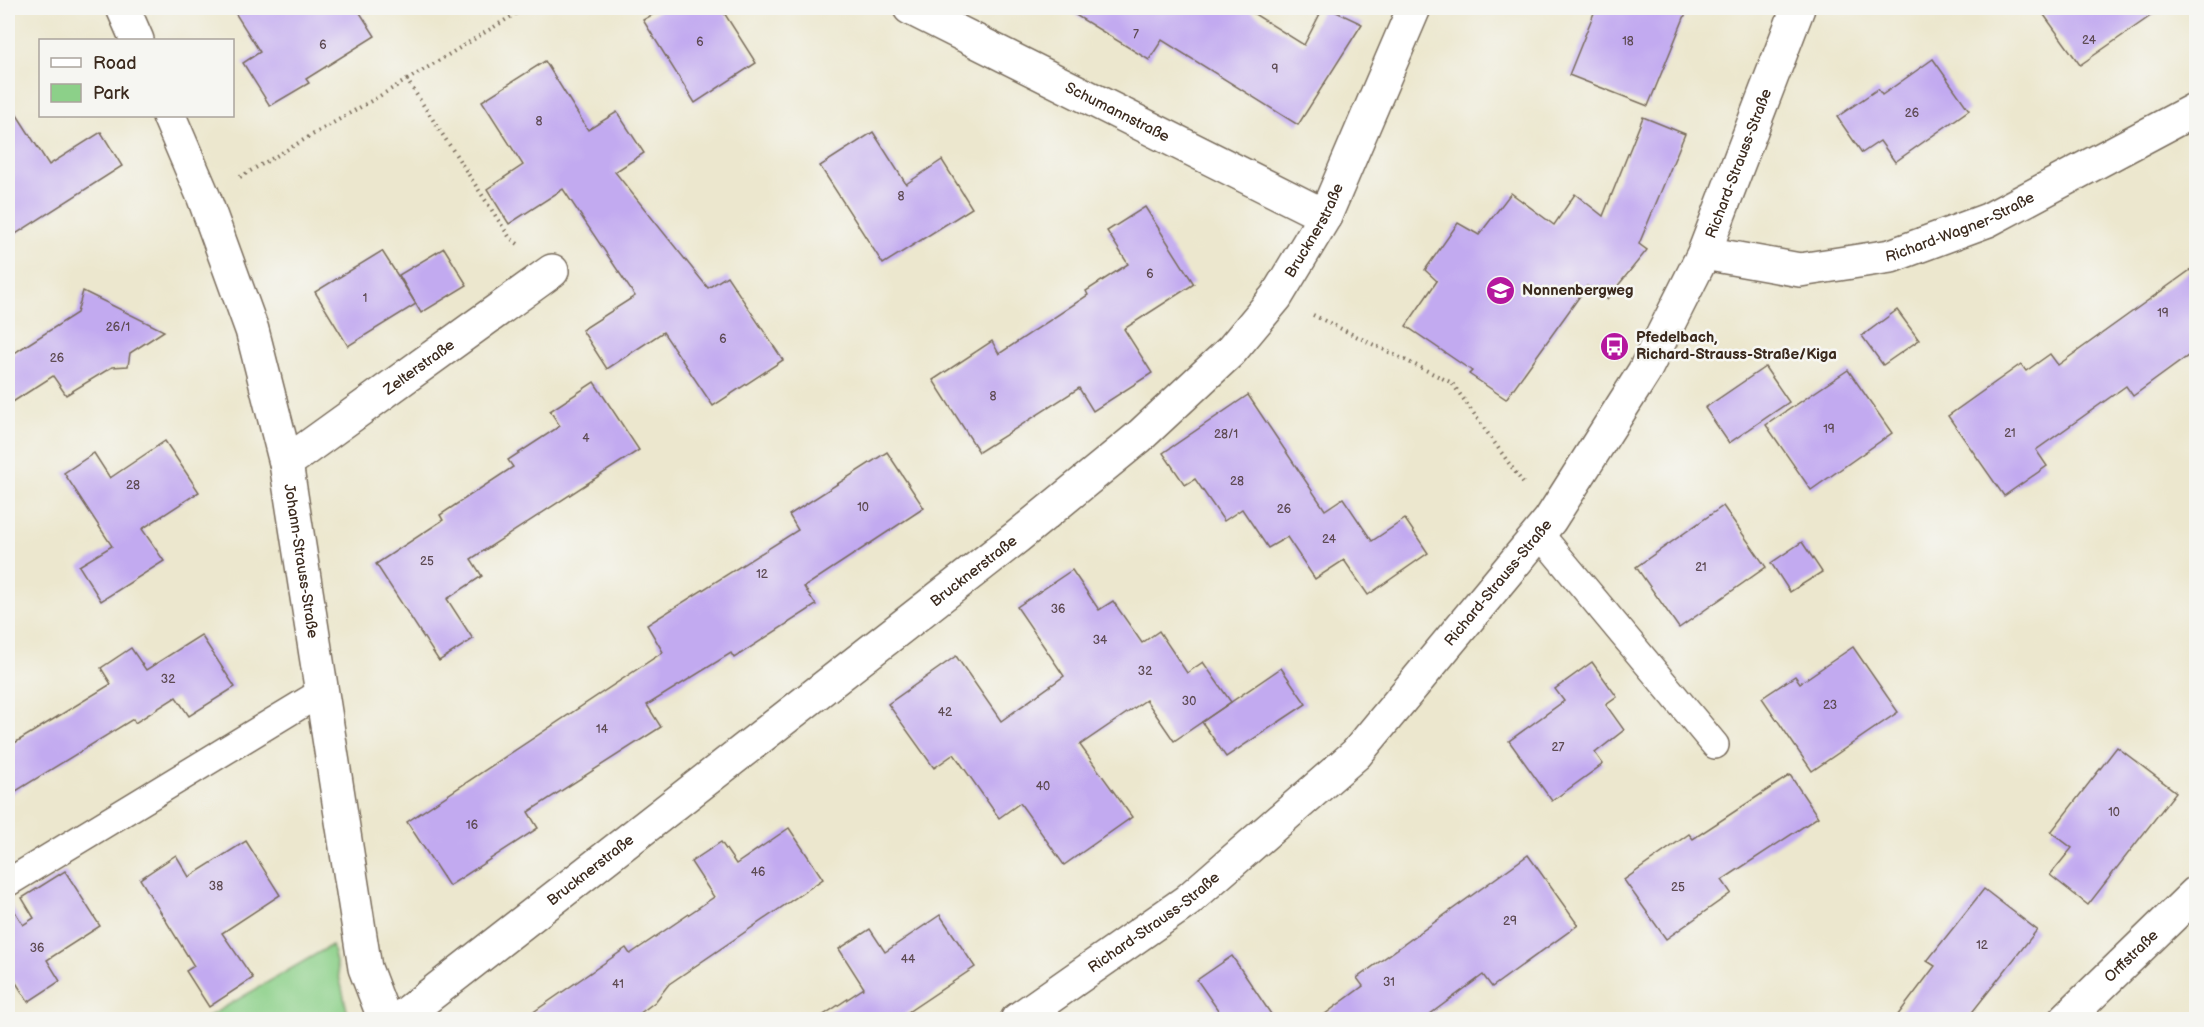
<svg xmlns="http://www.w3.org/2000/svg" width="2204" height="1027" font-family="'Balsamiq Sans',sans-serif">
<style>
.green{fill:#8cd089;stroke:#647d54;stroke-width:1.5}
.building{fill:#c2aaf0}
.lines{fill:none;stroke-linecap:round;stroke-linejoin:round}
.service-casing{stroke:#796c5c;stroke-width:30}
.minor-casing{stroke:#796c5c;stroke-width:36}
.path{stroke:#796c5c;stroke-width:4;stroke-dasharray:1.5 4.5;stroke-linecap:butt}
.service{stroke:#fff;stroke-width:27}
.minor{stroke:#fff;stroke-width:33}
.labels{text-anchor:middle;dominant-baseline:central;stroke-width:5;stroke-linejoin:round;paint-order:stroke}
.number-label{font-size:12px;fill:#5d4a52}
.street-label{font-size:15px;fill:#3b2a1e;stroke:#f6f6f2}
.poi-label{font-size:15px;font-weight:bold;fill:#3b2a1e;stroke:#f6f6f2;text-anchor:start}
</style>
<rect width="100%" height="100%" fill="#f6f6f2"/>
<filter id="ink" filterUnits="userSpaceOnUse"><feTurbulence type="fractalNoise" baseFrequency=".0167" numOctaves="2"/><feDisplacementMap in="SourceGraphic" scale="12" xChannelSelector="R" yChannelSelector="G"/><feConvolveMatrix kernelMatrix="1 2 1 2 8 2 1 2 1" color-interpolation-filters="sRGB"/></filter>
<filter id="wash" filterUnits="userSpaceOnUse"><feTurbulence type="fractalNoise" baseFrequency=".008" numOctaves="4" result="noise"/><feDisplacementMap in="SourceGraphic" scale="24" xChannelSelector="R" yChannelSelector="G"/><feGaussianBlur stdDeviation="1.35" result="paint"/><feColorMatrix in="noise" values="0 0 0 0 0 0 0 0 0 0 0 0 0 0 0 0 0 1.4 0 .05"/><feComposite in="paint" operator="in"/></filter>
<g filter="url(#wash)">
<rect width="100%" height="100%" fill="#ece7ce"/>
<path class="green" d="M 332,945 L 349,1019 L 204,1019 Z"/>
<g id="blocks">
<g class="building">
<path d="M 232,8 L 357,8 L 375,36 L 306,79 L 309,83 L 270,106 L 243,63 L 260,52 Z"/>
<path d="M 664,8 L 721,8 L 756,63 L 695,103 L 643,20 Z"/>
<path d="M 1064,8 L 1245,8 L 1304,45 L 1323,8 L 1328,8 L 1362,24 L 1298,125 L 1162,40 L 1149,60 Z"/>
<path d="M 1596,8 L 1688,8 L 1648,106 L 1569,75 Z"/>
<path d="M 2039,8 L 2162,8 L 2080,65 Z"/>
<path d="M 1933,59 L 1969,110 L 1895,162 L 1880,141 L 1862,153 L 1837,117 L 1878,89 L 1882,95 Z"/>
<path d="M 545,61 L 588,130 L 617,112 L 644,153 L 615,172 L 708,288 L 727,276 L 783,360 L 713,406 L 663,332 L 607,369 L 582,330 L 635,296 L 563,189 L 509,224 L 487,189 L 523,165 L 482,101 Z"/>
<path d="M 8,101 L 49,165 L 101,132 L 122,166 L 8,239 Z"/>
<path d="M 1643,117 L 1685,134 L 1639,244 L 1647,250 L 1607,299 L 1587,286 L 1506,399 L 1469,374 L 1472,371 L 1406,326 L 1437,281 L 1425,270 L 1458,223 L 1479,235 L 1511,193 L 1554,225 L 1575,194 L 1603,216 Z"/>
<path d="M 873,132 L 906,184 L 942,160 L 972,208 L 883,264 L 820,166 Z"/>
<path d="M 1145,207 L 1194,284 L 1124,329 L 1152,373 L 1093,411 L 1079,388 L 979,452 L 933,380 L 992,341 L 999,354 L 1088,295 L 1086,291 L 1128,264 L 1107,231 Z"/>
<path d="M 444,248 L 467,285 L 421,313 L 399,275 Z"/>
<path d="M 382,251 L 416,304 L 348,346 L 315,292 Z"/>
<path d="M 2196,266 L 2196,350 L 2133,396 L 2126,386 L 2036,450 L 2047,466 L 2004,496 L 1948,416 L 2021,364 L 2026,371 L 2050,354 L 2058,365 Z"/>
<path d="M 83,291 L 164,331 L 130,353 L 128,366 L 112,367 L 66,395 L 53,376 L 8,405 L 8,357 L 77,313 Z"/>
<path d="M 1897,310 L 1919,340 L 1883,365 L 1862,336 Z"/>
<path d="M 1765,367 L 1789,402 L 1729,443 L 1705,408 Z"/>
<path d="M 1848,370 L 1892,433 L 1811,490 L 1766,425 Z"/>
<path d="M 594,382 L 639,450 L 471,559 L 482,576 L 447,599 L 473,639 L 439,661 L 376,564 L 443,520 L 440,515 L 513,467 L 508,460 L 560,426 L 550,411 Z"/>
<path d="M 1248,395 L 1325,510 L 1343,498 L 1372,541 L 1405,519 L 1428,553 L 1368,595 L 1344,560 L 1315,579 L 1287,537 L 1268,548 L 1242,509 L 1224,521 L 1195,479 L 1185,485 L 1163,453 Z"/>
<path d="M 165,441 L 199,492 L 142,529 L 164,561 L 101,601 L 79,566 L 112,546 L 64,473 L 94,453 L 110,478 Z"/>
<path d="M 887,452 L 924,508 L 804,587 L 816,605 L 734,658 L 731,653 L 647,705 L 661,727 L 528,812 L 538,828 L 449,886 L 407,822 L 663,652 L 647,625 L 798,530 L 789,515 Z"/>
<path d="M 1723,506 L 1766,567 L 1679,628 L 1636,567 Z"/>
<path d="M 1802,542 L 1822,572 L 1790,592 L 1771,563 Z"/>
<path d="M 1072,570 L 1099,610 L 1113,601 L 1142,643 L 1159,631 L 1187,673 L 1203,662 L 1231,702 L 1174,741 L 1146,700 L 1080,745 L 1132,817 L 1064,865 L 1020,803 L 999,818 L 954,754 L 934,768 L 888,704 L 956,656 L 1001,721 L 1064,676 L 1017,607 Z"/>
<path d="M 201,635 L 235,687 L 189,716 L 176,697 L 135,723 L 133,719 L 8,796 L 8,747 L 111,684 L 101,668 L 131,648 L 146,670 Z"/>
<path d="M 1853,647 L 1898,712 L 1812,771 L 1762,698 L 1795,676 L 1800,683 Z"/>
<path d="M 1592,662 L 1617,697 L 1606,705 L 1624,730 L 1595,753 L 1603,764 L 1552,801 L 1509,741 L 1564,701 L 1555,689 Z"/>
<path d="M 1281,668 L 1306,704 L 1226,757 L 1202,722 Z"/>
<path d="M 2117,747 L 2176,792 L 2088,905 L 2050,875 L 2072,848 L 2051,832 Z"/>
<path d="M 1790,775 L 1818,817 L 1722,880 L 1731,893 L 1666,939 L 1624,880 L 1689,834 L 1693,839 Z"/>
<path d="M 789,828 L 823,879 L 669,984 L 655,1002 L 631,1020 L 522,1020 L 626,948 L 630,954 L 714,897 L 691,862 L 721,842 L 736,864 Z"/>
<path d="M 246,841 L 280,895 L 222,933 L 253,978 L 209,1007 L 186,971 L 194,966 L 140,879 L 176,855 L 189,877 Z"/>
<path d="M 1528,855 L 1578,925 L 1492,987 L 1483,975 L 1422,1020 L 1317,1020 L 1363,986 L 1357,978 Z"/>
<path d="M 65,871 L 100,926 L 47,960 L 60,981 L 28,1002 L 15,981 L 8,985 L 8,900 L 23,925 L 34,918 L 22,898 Z"/>
<path d="M 1984,889 L 2037,930 L 1966,1020 L 1894,1020 L 1935,966 L 1927,961 Z"/>
<path d="M 940,915 L 975,967 L 896,1020 L 816,1020 L 864,988 L 839,949 L 870,929 L 885,952 Z"/>
<path d="M 1232,956 L 1275,1020 L 1225,1020 L 1197,980 Z"/>
</g>
</g>
</g>
<g filter="url(#ink)">
<use href="#blocks" fill-opacity="0" stroke="#796c5c" stroke-width="1.5"/>
<g class="lines">
<defs>
<g id="service">
<path d="M 1538,532 L 1715,745"/>
<path d="M 9,882 L 320,693"/>
</g>
<g id="minor">
<path d="M 123,8 L 137,40"/>
<path id="s1" d="M 910,8 L 1325,216"/>
<path id="s2" d="M 169,116 L 204,198 L 252,330 L 286,463 L 365,968 L 385,1020"/>
<path id="s3" d="M 1704,253 L 1800,270 L 1891,256 L 1988,220 L 2196,109"/>
<path id="s4" d="M 286,463 L 552,271"/>
<path id="s5" d="M 398,1020 L 1017,537 L 1139,437 L 1231,351 L 1276,297 L 1325,216 L 1414,8"/>
<path id="s6" d="M 1017,1020 L 1187,901 L 1356,754 L 1550,520 L 1644,372 L 1704,253 L 1798,8"/>
<path id="s7" d="M 2065,1020 L 2196,893"/>
</g>
</defs>
<use href="#service" class="service-casing"/>
<use href="#minor" class="minor-casing"/>
<g class="path">
<path d="M 407,80 L 525,8"/>
<path d="M 240,177 L 407,80 L 510,238 L 518,244"/>
<path d="M 1313,315 L 1452,383 L 1523,483"/>
</g>
<use href="#service" class="service"/>
<use href="#minor" class="minor"/>
</g>
</g>
<defs>
<symbol id="school-disc" viewBox="-11 -11 22 22"><circle r="9.5" fill="#b5179e" stroke="#f6f6f2"/><path d="M0-5L7-2L0 1L-7-2ZM-4 1L0 2.5L4 1V4Q0 6-4 4Z" fill="#fff"/></symbol>
<symbol id="bus-disc" viewBox="-11 -11 22 22"><circle r="9.5" fill="#b5179e" stroke="#f6f6f2"/><path d="M-5-6H5V4H4V6H2V4H-2V6H-4V4H-5ZM-3.5-4V0h7V-4ZM-3.5 1.2v1.5H-2V1.2ZM2 1.2v1.5H3.5V1.2Z" fill="#fff"/></symbol>
</defs>
<g fill-rule="evenodd">
<use href="#school-disc" x="1484" y="274" width="33" height="33"/>
<use href="#bus-disc" x="1598" y="330" width="33" height="33"/>
</g>
<g class="labels">
<g class="number-label">
<text x="1136" y="34">7</text>
<text x="2089" y="40">24</text>
<text x="1628" y="41">18</text>
<text x="700" y="42">6</text>
<text x="323" y="45">6</text>
<text x="1275" y="69">9</text>
<text x="1912" y="113">26</text>
<text x="539" y="121">8</text>
<text x="901" y="196">8</text>
<text x="1150" y="274">6</text>
<text x="365" y="298">1</text>
<text x="2163" y="313">19</text>
<text x="118" y="327">26/1</text>
<text x="723" y="339">6</text>
<text x="57" y="358">26</text>
<text x="993" y="396">8</text>
<text x="1829" y="429">19</text>
<text x="2010" y="433">21</text>
<text x="1226" y="434">28/1</text>
<text x="586" y="438">4</text>
<text x="1237" y="481">28</text>
<text x="133" y="485">28</text>
<text x="863" y="507">10</text>
<text x="1284" y="509">26</text>
<text x="1329" y="539">24</text>
<text x="427" y="561">25</text>
<text x="1701" y="567">21</text>
<text x="762" y="574">12</text>
<text x="1058" y="609">36</text>
<text x="1100" y="640">34</text>
<text x="1145" y="671">32</text>
<text x="168" y="679">32</text>
<text x="1189" y="701">30</text>
<text x="1830" y="705">23</text>
<text x="945" y="712">42</text>
<text x="602" y="729">14</text>
<text x="1558" y="747">27</text>
<text x="1043" y="786">40</text>
<text x="2114" y="812">10</text>
<text x="472" y="825">16</text>
<text x="758" y="872">46</text>
<text x="216" y="886">38</text>
<text x="1678" y="887">25</text>
<text x="1510" y="921">29</text>
<text x="1982" y="945">12</text>
<text x="37" y="948">36</text>
<text x="908" y="959">44</text>
<text x="1389" y="982">31</text>
<text x="618" y="984">41</text>
</g>
<g class="street-label">
<text stroke="none"><textPath href="#s1" startOffset="232">Schumannstraße</textPath></text>
<text stroke="none"><textPath href="#s6" startOffset="1140">Richard-Strauss-Straße</textPath></text>
<text stroke="none"><textPath href="#s3" startOffset="264">Richard-Wagner-Straße</textPath></text>
<text stroke="none"><textPath href="#s5" startOffset="1216">Brucknerstraße</textPath></text>
<text stroke="none"><textPath href="#s4" startOffset="164">Zelterstraße</textPath></text>
<text stroke="none"><textPath href="#s2" startOffset="466">Johann-Strauss-Straße</textPath></text>
<text stroke="none"><textPath href="#s5" startOffset="730">Brucknerstraße</textPath></text>
<text stroke="none"><textPath href="#s6" startOffset="654">Richard-Strauss-Straße</textPath></text>
<text stroke="none"><textPath href="#s5" startOffset="244">Brucknerstraße</textPath></text>
<text stroke="none"><textPath href="#s6" startOffset="168">Richard-Strauss-Straße</textPath></text>
<text stroke="none"><textPath href="#s7" startOffset="92">Orffstraße</textPath></text>
</g>
<g class="poi-label">
<text x="1522" y="290">Nonnenbergweg</text>
<text x="1636" y="337">Pfedelbach,<tspan x="1636" dy="17">Richard-Strauss-Straße/Kiga</tspan></text>
</g>
</g>
<rect width="2204" height="1027" fill="none" stroke="#f6f6f2" stroke-width="30"/>
<rect x="39" y="39" width="195" height="78" fill="#f6f6f2" stroke="#aba49d" stroke-width="1.5"/>
<rect x="51" y="58" width="30" height="9" fill="#ffffff" stroke="#aba49d" stroke-width="1.5"/>
<text x="93" y="69" font-size="18" fill="#3b2a1e">Road</text>
<rect x="51" y="84" width="30" height="18" fill="#8cd089" stroke="#aba49d" stroke-width="1.5"/>
<text x="93" y="99" font-size="18" fill="#3b2a1e">Park</text>
</svg>
